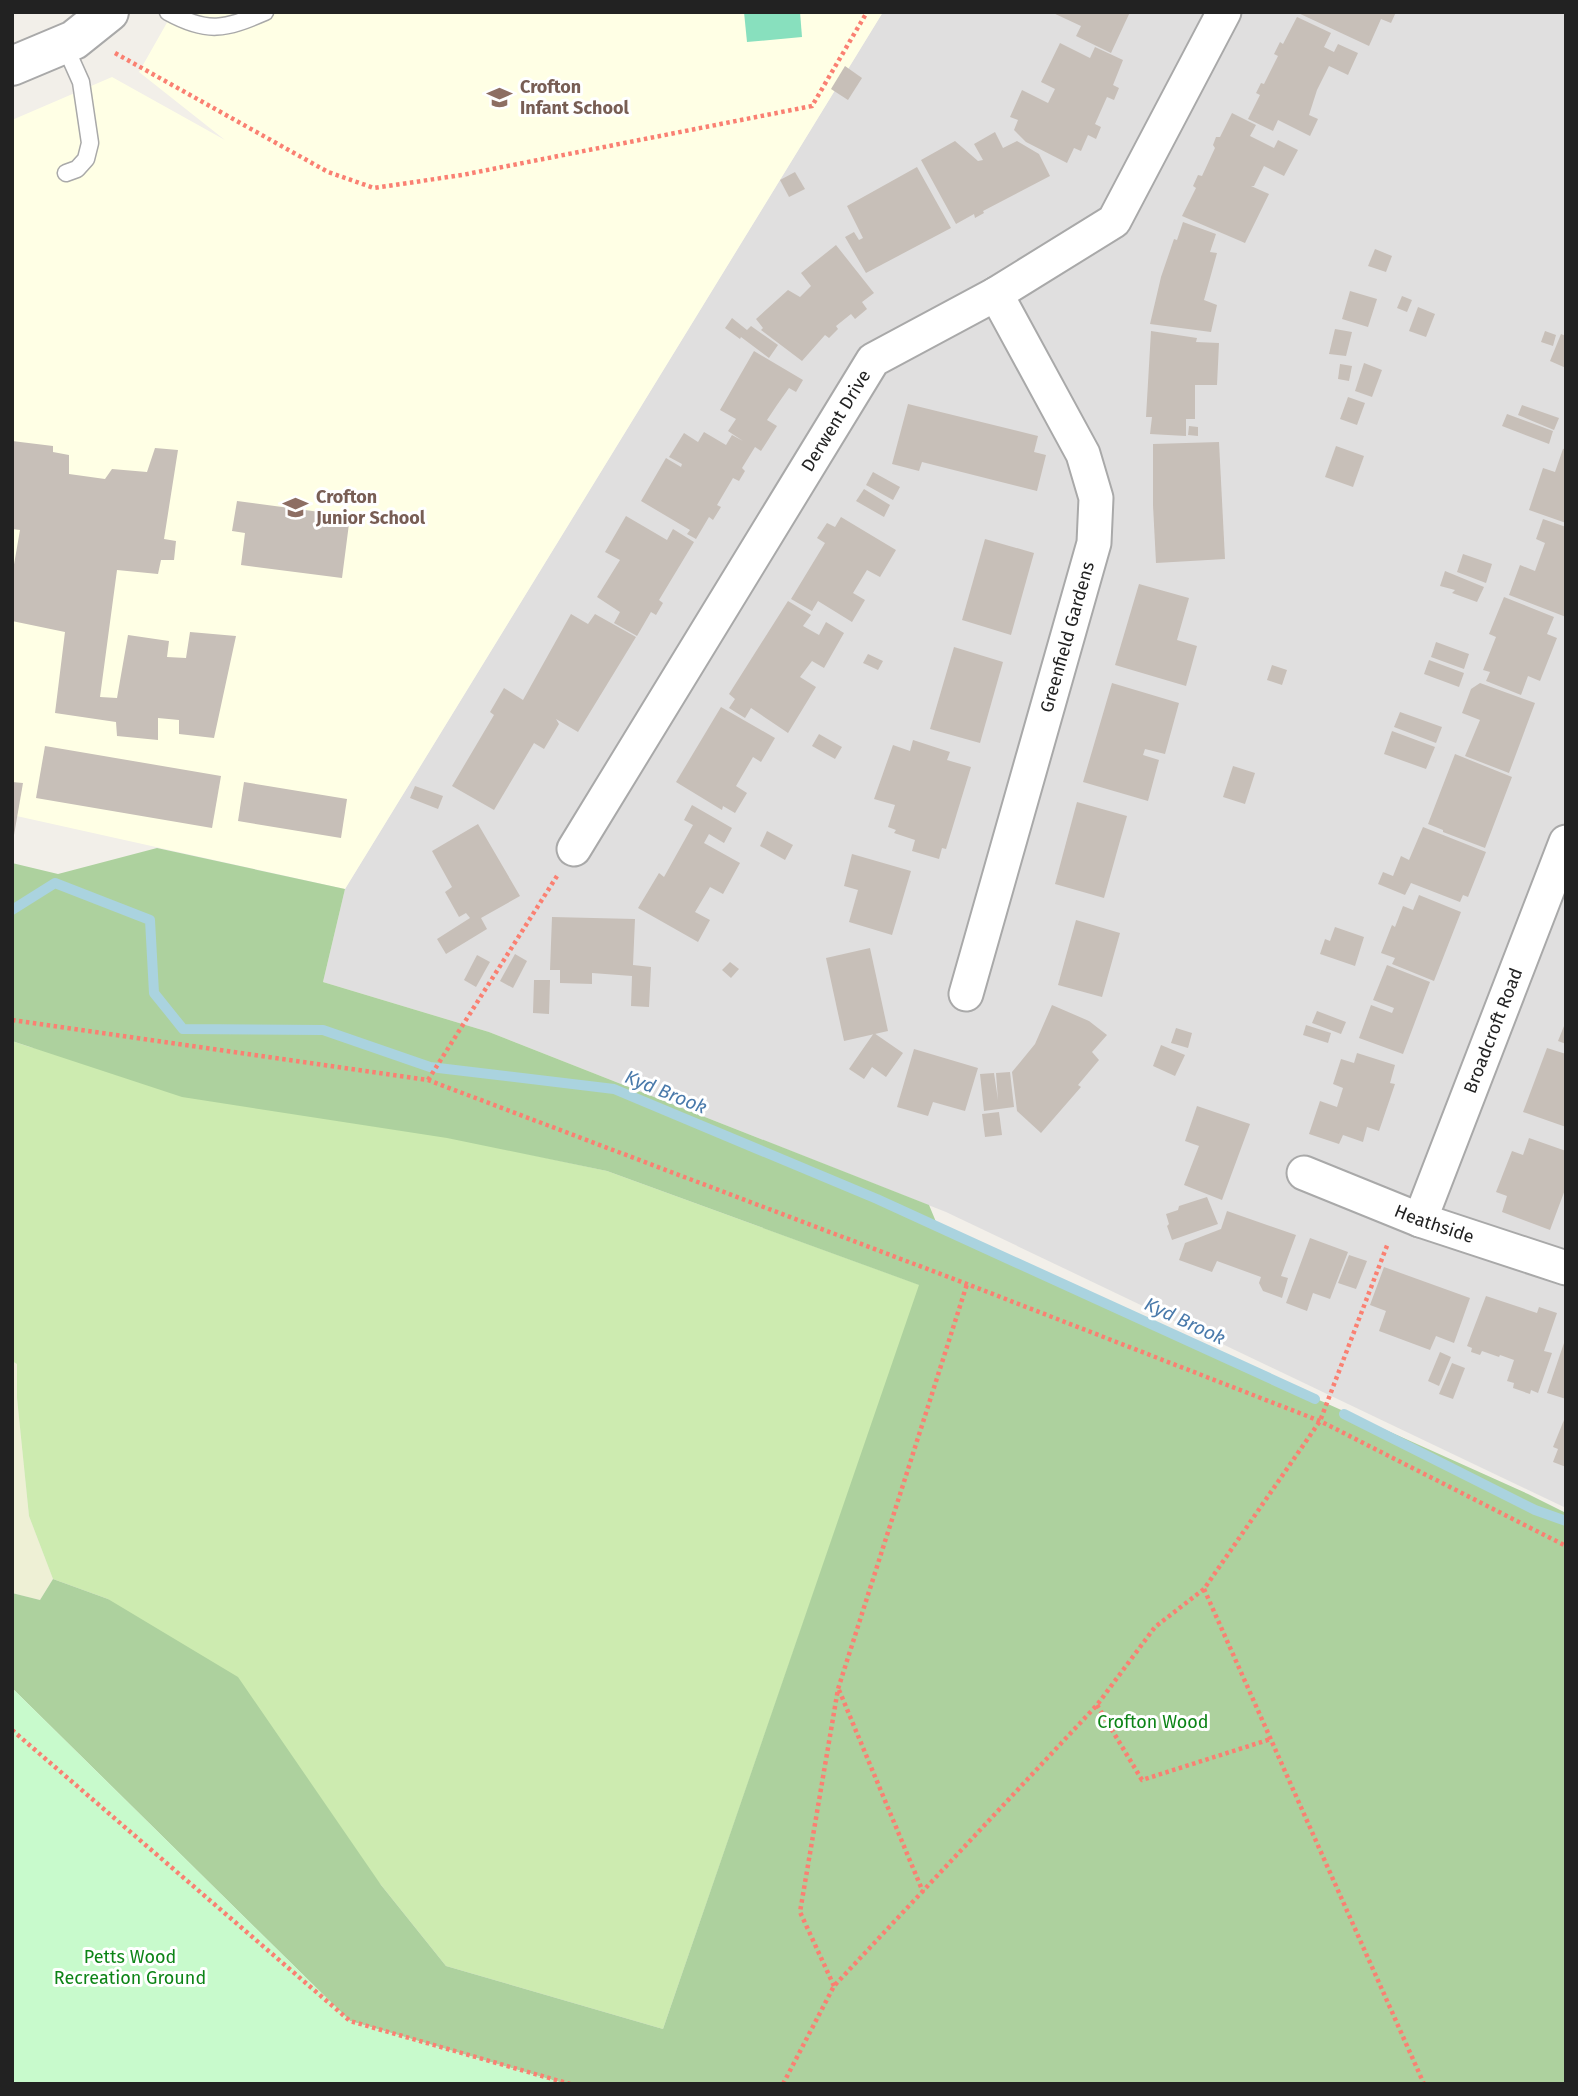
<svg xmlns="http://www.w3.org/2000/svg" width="1578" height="2096" font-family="'Fira Sans',sans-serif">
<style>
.residential{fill:#e0dfdf}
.education{fill:#ffffe5}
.farmland{fill:#eef0d5}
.grass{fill:#cdebb0}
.forest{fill:#add19e}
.park{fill:#c8facc}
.pitch{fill:#88e0be}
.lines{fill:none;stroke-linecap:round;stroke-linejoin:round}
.stream{stroke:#aad3df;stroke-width:10}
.building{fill:#c7bfb8}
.service-casing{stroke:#a9a9a9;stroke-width:19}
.minor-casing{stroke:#a9a9a9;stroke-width:37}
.tertiary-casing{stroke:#a9a9a9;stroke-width:42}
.path{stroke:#fa8072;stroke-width:4.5;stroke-dasharray:3.5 3.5;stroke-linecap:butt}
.service{stroke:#fff;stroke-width:16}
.minor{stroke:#fff;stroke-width:33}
.tertiary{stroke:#fff;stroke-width:38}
.labels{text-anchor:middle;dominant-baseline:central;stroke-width:6;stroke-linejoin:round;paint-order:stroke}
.education-label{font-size:18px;font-weight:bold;fill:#785e54;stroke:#fff;text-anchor:start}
.street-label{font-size:18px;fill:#222;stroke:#fff}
.park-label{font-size:18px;fill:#0c8416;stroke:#fff}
.water-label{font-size:19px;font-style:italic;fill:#4a7aab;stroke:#fff}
</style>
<rect width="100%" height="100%" fill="#f2efe9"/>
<path class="residential" d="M 883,12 L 1566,12 L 1566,1508 L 946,1212 L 489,1032 L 323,982 L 345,889 Z"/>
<path class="education" d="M 173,12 L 883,12 L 345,889 L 12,815 L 12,120 L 112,77 L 225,140 L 139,72 Z"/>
<path class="farmland" d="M 12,1361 L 17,1364 L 17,1398 L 29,1516 L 53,1579 L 40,1600 L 12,1593 Z"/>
<path class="grass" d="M 12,1041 L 30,1047 L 607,1171 L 920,1285 L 663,2029 L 446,1966 L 381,1885 L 108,1599 L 53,1579 L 29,1516 L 17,1398 L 17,1364 L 12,1361 Z"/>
<path class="forest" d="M 157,848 L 345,889 L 323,982 L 489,1032 L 929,1205 L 939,1229 L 1528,1494 L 1566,1513 L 1566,2084 L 566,2084 L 350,2021 L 12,1688 L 12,1593 L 40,1600 L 53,1579 L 108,1599 L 238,1677 L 381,1885 L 446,1966 L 663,2029 L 919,1285 L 607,1171 L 447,1138 L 182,1097 L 12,1041 L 12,863 L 58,874 Z"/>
<path class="park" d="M 12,1688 L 350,2021 L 566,2084 L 12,2084 Z"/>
<path class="pitch" d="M 744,12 L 800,12 L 802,37 L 747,42 Z"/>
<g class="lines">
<g class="stream">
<path d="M 12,910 L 55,883 L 150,920 L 154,993 L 183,1029 L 323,1030 L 430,1067 L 614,1089 L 877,1199 L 1315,1399"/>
<path d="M 1344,1414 L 1535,1510 L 1566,1521"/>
</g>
</g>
<g class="building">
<path d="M 1051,12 L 1130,12 L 1111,53 L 1076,36 L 1081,26 Z"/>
<path d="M 1296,12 L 1396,12 L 1391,23 L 1381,19 L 1369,46 Z"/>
<path d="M 1297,17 L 1331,33 L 1324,47 L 1334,52 L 1338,44 L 1358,53 L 1348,75 L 1329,66 L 1317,90 L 1309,115 L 1318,119 L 1310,136 L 1278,120 L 1273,131 L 1248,119 L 1260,95 L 1256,93 L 1261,83 L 1264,84 L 1278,56 L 1274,54 L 1280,42 L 1283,44 Z"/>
<path d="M 1060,43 L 1090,58 L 1095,47 L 1123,60 L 1113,85 L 1119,88 L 1114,100 L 1107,97 L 1095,124 L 1101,127 L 1096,139 L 1088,135 L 1081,151 L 1074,148 L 1067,163 L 1026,142 L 1014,130 L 1018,120 L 1010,117 L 1022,90 L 1048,103 L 1055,89 L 1041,82 Z"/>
<path d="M 845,66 L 862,78 L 848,100 L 831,89 Z"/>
<path d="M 1232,113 L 1256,125 L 1250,136 L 1274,148 L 1278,140 L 1298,150 L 1284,176 L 1264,166 L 1254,186 L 1251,186 L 1269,194 L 1245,243 L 1182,216 L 1196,188 L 1193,186 L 1198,175 L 1202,176 L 1215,148 L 1213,145 L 1216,137 L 1220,137 Z"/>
<path d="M 995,132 L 1003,148 L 1017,141 L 1039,154 L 1050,176 L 983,211 L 984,213 L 975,218 L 974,214 L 956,224 L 921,160 L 955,141 L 978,161 L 983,160 L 974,144 Z"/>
<path d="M 917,167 L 951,228 L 866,273 L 845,237 L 854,232 L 859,240 L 863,238 L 847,206 Z"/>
<path d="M 795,172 L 805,189 L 789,197 L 780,180 Z"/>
<path d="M 1183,222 L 1216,234 L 1210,252 L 1217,253 L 1204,300 L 1217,305 L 1211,332 L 1150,324 L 1161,277 L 1174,239 L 1177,240 Z"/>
<path d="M 836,245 L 874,293 L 862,302 L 867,309 L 855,319 L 851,314 L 836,326 L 838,329 L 829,338 L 825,335 L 802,361 L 761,330 L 763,328 L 756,319 L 788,290 L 800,297 L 811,286 L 801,273 Z"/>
<path d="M 1375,249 L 1392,256 L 1386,272 L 1368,266 Z"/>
<path d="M 1350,291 L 1377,299 L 1368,327 L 1342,319 Z"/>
<path d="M 1402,296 L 1412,300 L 1407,312 L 1397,308 Z"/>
<path d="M 1418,307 L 1435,314 L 1426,337 L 1409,331 Z"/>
<path d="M 732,318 L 747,330 L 751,326 L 778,345 L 769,358 L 741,337 L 740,339 L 725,328 Z"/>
<path d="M 1335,329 L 1352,332 L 1346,356 L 1329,354 Z"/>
<path d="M 1151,331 L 1197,338 L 1196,342 L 1219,343 L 1217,385 L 1195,385 L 1195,419 L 1186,419 L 1186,436 L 1150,434 L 1152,417 L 1146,417 Z"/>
<path d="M 1545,331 L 1556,335 L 1553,346 L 1541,342 Z"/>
<path d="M 1561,334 L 1566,336 L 1566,368 L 1550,361 Z"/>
<path d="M 754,351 L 803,380 L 796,392 L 789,388 L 777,405 L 767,420 L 777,426 L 761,451 L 755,447 L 742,468 L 745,471 L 739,481 L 733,478 L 717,505 L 721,507 L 713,520 L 709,517 L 696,539 L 687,534 L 690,530 L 641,501 L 666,458 L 681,467 L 682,464 L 669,457 L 684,433 L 698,442 L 704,432 L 726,445 L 732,435 L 743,441 L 728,431 L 736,419 L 720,410 Z"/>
<path d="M 1364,363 L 1382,370 L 1372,397 L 1355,391 Z"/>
<path d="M 1340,364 L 1352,366 L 1349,381 L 1338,379 Z"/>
<path d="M 1348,397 L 1365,403 L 1357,425 L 1340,419 Z"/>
<path d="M 908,404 L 1038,436 L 1034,452 L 1046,455 L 1037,491 L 922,462 L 919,471 L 892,464 Z"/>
<path d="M 1522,405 L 1559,418 L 1554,430 L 1518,415 Z"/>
<path d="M 1507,414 L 1553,431 L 1549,444 L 1502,426 Z"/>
<path d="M 1189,426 L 1198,427 L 1198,436 L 1188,435 Z"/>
<path d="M 12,441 L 53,446 L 53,452 L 69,455 L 69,474 L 105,479 L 112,469 L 147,472 L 155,448 L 178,450 L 164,539 L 176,541 L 174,560 L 161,560 L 158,574 L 117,570 L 100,697 L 117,698 L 128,635 L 169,641 L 167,657 L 186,658 L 190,632 L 236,636 L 214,738 L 179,734 L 179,720 L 158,718 L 158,740 L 117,736 L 116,722 L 55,713 L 65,632 L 12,621 L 12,576 L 20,530 L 12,529 Z"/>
<path d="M 1219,442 L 1225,559 L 1156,563 L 1153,505 L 1153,444 Z"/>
<path d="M 1336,446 L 1364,456 L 1353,487 L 1325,477 Z"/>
<path d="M 1566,448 L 1566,523 L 1529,510 L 1543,468 L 1555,472 L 1563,449 Z"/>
<path d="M 873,472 L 900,487 L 893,500 L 866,485 Z"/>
<path d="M 864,489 L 890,505 L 884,517 L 856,501 Z"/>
<path d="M 237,501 L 350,516 L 342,578 L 241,565 L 245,533 L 232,531 Z"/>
<path d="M 626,516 L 667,540 L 673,529 L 694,542 L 659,600 L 663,603 L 656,615 L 651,612 L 637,636 L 614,623 L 620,612 L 597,597 L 620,560 L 605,552 Z"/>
<path d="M 841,517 L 896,550 L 880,577 L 867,570 L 853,593 L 865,600 L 852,622 L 818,601 L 812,611 L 791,599 L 825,543 L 817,538 L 827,523 L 835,527 Z"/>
<path d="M 1543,519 L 1566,527 L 1566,617 L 1509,595 L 1520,565 L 1535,571 L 1545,543 L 1536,539 Z"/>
<path d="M 985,539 L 1034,553 L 1011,635 L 962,620 Z"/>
<path d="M 1463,554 L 1492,564 L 1486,583 L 1457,572 Z"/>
<path d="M 1445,571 L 1484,587 L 1477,602 L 1452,593 L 1455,590 L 1440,586 Z"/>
<path d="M 1139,584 L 1189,598 L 1177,640 L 1197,646 L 1186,686 L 1115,665 Z"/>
<path d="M 1504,597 L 1554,617 L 1547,634 L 1557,638 L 1540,681 L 1528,676 L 1521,695 L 1486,681 L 1490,672 L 1483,670 L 1496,637 L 1489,634 Z"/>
<path d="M 788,601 L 811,615 L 803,626 L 819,635 L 826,622 L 844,633 L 824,668 L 812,661 L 800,677 L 816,687 L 788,733 L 751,708 L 745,718 L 729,708 L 735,699 L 729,694 Z"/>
<path d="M 571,614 L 588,624 L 595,614 L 636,637 L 578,732 L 556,719 L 559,724 L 544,749 L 534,743 L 494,810 L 452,786 L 494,715 L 490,712 L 504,688 L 523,700 Z"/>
<path d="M 1436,642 L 1469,654 L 1464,669 L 1431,657 Z"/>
<path d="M 954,647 L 1003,662 L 980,743 L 930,729 Z"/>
<path d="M 868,654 L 883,661 L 878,670 L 863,663 Z"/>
<path d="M 1429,660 L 1464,673 L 1459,687 L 1424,674 Z"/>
<path d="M 1272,665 L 1287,670 L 1282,685 L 1267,680 Z"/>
<path d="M 1112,683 L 1179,703 L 1165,754 L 1145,749 L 1143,755 L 1159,760 L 1148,801 L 1083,782 Z"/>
<path d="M 1480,683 L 1535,703 L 1509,773 L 1465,756 L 1480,720 L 1462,713 L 1471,689 Z"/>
<path d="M 721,707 L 775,738 L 761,762 L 753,757 L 736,786 L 747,793 L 735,813 L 723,806 L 722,810 L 676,782 Z"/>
<path d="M 1400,712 L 1442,727 L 1436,743 L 1394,727 Z"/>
<path d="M 1392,731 L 1435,747 L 1426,769 L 1384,754 Z"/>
<path d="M 819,734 L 842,747 L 835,759 L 812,746 Z"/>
<path d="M 913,740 L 950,752 L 947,760 L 971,767 L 946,849 L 942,848 L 939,859 L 912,851 L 915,840 L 894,833 L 896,830 L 888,827 L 895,805 L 874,799 L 893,745 L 910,751 Z"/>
<path d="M 45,746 L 221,776 L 212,828 L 36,798 Z"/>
<path d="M 1455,754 L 1512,777 L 1485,848 L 1443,832 L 1443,830 L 1428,824 Z"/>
<path d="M 1233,766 L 1255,773 L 1245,804 L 1223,797 Z"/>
<path d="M 12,782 L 23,783 L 14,835 L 12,835 Z"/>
<path d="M 244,782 L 347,799 L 341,838 L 238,821 Z"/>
<path d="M 415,786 L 443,796 L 438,809 L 410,798 Z"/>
<path d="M 1077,802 L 1127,816 L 1104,898 L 1055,884 Z"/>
<path d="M 692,805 L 732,828 L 724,843 L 709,834 L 704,843 L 740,863 L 723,894 L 710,887 L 695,912 L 710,920 L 698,942 L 638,908 L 659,873 L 664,877 L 693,825 L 684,820 Z"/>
<path d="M 478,824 L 520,896 L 481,918 L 487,929 L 446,954 L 437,939 L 470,918 L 466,913 L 459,917 L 445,892 L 452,887 L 432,851 Z"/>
<path d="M 1423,827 L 1486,852 L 1468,897 L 1463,895 L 1460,902 L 1411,883 L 1405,895 L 1378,884 L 1383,872 L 1393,876 L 1401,856 L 1409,860 Z"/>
<path d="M 767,831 L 793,845 L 785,860 L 760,846 Z"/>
<path d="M 852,854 L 911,871 L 892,935 L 849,922 L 858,890 L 844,886 Z"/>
<path d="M 1419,895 L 1461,912 L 1434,981 L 1392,964 L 1395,958 L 1381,953 L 1392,925 L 1395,927 L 1403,906 L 1413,910 Z"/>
<path d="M 552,917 L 635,919 L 633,965 L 651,967 L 649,1007 L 631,1006 L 632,976 L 592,973 L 592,984 L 560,983 L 560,970 L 550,970 Z"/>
<path d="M 1076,920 L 1120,933 L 1102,997 L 1058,985 Z"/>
<path d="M 1335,927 L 1364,937 L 1355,966 L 1320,954 L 1325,939 L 1330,941 Z"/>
<path d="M 870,948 L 888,1031 L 844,1041 L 826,958 Z"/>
<path d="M 515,954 L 527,961 L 513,988 L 500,981 Z"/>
<path d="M 477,955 L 490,962 L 476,987 L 464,980 Z"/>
<path d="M 730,962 L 739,969 L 731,978 L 722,970 Z"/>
<path d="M 1387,965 L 1430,982 L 1403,1054 L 1359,1038 L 1371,1005 L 1392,1013 L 1394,1008 L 1373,1000 Z"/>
<path d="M 534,980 L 550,980 L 549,1014 L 533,1013 Z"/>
<path d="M 1052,1005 L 1089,1021 L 1107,1035 L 1092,1052 L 1099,1060 L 1078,1085 L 1081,1087 L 1041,1133 L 1017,1111 L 1012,1072 L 1035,1044 Z"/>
<path d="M 1317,1011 L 1346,1022 L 1341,1034 L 1312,1023 Z"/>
<path d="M 1566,1021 L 1566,1044 L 1558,1041 Z"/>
<path d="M 1306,1025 L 1331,1033 L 1328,1043 L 1303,1035 Z"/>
<path d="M 1176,1028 L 1192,1033 L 1188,1048 L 1171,1043 Z"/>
<path d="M 874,1033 L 903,1053 L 886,1077 L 872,1067 L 864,1079 L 849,1069 Z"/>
<path d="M 1161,1045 L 1185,1055 L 1175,1076 L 1153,1066 Z"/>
<path d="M 1547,1048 L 1566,1054 L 1566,1127 L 1523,1112 Z"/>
<path d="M 914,1049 L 978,1068 L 965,1111 L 933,1102 L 928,1116 L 897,1107 Z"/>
<path d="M 1357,1053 L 1395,1065 L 1390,1083 L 1395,1084 L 1379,1131 L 1367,1127 L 1363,1142 L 1343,1135 L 1339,1144 L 1309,1134 L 1320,1101 L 1337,1107 L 1343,1088 L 1333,1084 L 1341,1059 L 1354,1063 Z"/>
<path d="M 1010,1072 L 1014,1107 L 984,1111 L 980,1074 L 994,1073 L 998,1100 L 996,1073 Z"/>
<path d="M 1197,1106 L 1250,1124 L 1222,1200 L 1184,1185 L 1199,1146 L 1185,1141 Z"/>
<path d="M 999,1112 L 1002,1135 L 985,1137 L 982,1114 Z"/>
<path d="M 1529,1138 L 1566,1151 L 1566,1187 L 1550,1230 L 1502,1212 L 1507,1196 L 1496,1192 L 1512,1151 L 1523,1155 Z"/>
<path d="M 1207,1197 L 1218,1224 L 1172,1240 L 1167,1226 L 1169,1224 L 1166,1214 L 1178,1210 L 1179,1206 Z"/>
<path d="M 1227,1211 L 1296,1235 L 1281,1276 L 1288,1278 L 1282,1298 L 1263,1291 L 1259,1283 L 1261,1277 L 1217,1261 L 1212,1272 L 1179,1260 L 1185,1243 L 1221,1229 Z"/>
<path d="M 1310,1238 L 1348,1252 L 1330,1299 L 1313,1293 L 1307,1311 L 1286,1303 Z"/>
<path d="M 1349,1255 L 1367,1261 L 1356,1289 L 1338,1283 Z"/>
<path d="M 1384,1267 L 1470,1298 L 1454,1343 L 1436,1336 L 1430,1350 L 1379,1331 L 1386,1311 L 1370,1305 Z"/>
<path d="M 1486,1296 L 1537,1313 L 1539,1307 L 1557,1313 L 1544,1351 L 1552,1353 L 1538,1393 L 1531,1390 L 1530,1394 L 1513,1388 L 1514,1383 L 1507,1381 L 1514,1360 L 1500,1355 L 1499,1357 L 1482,1351 L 1480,1355 L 1471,1352 L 1472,1348 L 1467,1346 Z"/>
<path d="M 1565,1340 L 1566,1340 L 1566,1399 L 1547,1393 Z"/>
<path d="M 1440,1352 L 1451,1357 L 1439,1386 L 1428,1381 Z"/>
<path d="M 1452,1363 L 1465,1368 L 1453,1399 L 1439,1394 Z"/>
<path d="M 1566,1415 L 1566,1467 L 1553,1462 L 1558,1449 L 1553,1447 Z"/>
</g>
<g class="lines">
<defs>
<g id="service">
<path d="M 168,12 C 208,34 225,29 265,12"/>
<path d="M 64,44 L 81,82 L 90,143 L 86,159 L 77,169 L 66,173"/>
</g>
<g id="minor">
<path id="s1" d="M 574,849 L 873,360 L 996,294 L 1114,221 L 1224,12"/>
<path id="s2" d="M 966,994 L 1094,543 L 1096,498 L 1083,454 L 996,294"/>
<path id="s3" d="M 1304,1173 L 1420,1220 L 1566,1268"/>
<path id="s4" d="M 1420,1220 L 1566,842"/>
</g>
<path id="tertiary" d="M 12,66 L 74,40 L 109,12"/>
</defs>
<use href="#service" class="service-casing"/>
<use href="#minor" class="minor-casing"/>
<use href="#tertiary" class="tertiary-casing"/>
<g class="path">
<path d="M 115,53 L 328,172 L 374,188 L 462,175 L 812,106 L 867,12"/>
<path d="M 12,1020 L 428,1080 L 967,1284 L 1320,1421 L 1566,1546"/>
<path d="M 428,1080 L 557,876"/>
<path d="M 1204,1589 L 1424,2084"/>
<path d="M 839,1690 L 923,1892"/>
<path d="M 1097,1705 L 1142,1780 L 1271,1739"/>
<path d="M 12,1730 L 350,2021 L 570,2084"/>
<path d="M 834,1986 L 800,1912 L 838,1689 L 967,1284"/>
<path d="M 783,2084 L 834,1986 L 1097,1705 L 1155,1627 L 1204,1589 L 1320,1421 L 1388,1243"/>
</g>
<use href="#service" class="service"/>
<use href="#minor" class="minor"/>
<use href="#tertiary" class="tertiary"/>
</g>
<defs>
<symbol id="school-bare" viewBox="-9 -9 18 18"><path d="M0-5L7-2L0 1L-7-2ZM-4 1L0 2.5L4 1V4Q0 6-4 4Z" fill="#8d6e63" stroke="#fff" stroke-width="2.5" paint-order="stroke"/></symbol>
</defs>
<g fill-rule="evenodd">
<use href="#school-bare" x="482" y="80" width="35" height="35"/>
<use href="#school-bare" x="278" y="490" width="35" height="35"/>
</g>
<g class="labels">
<g class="education-label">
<text x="520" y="87">Crofton<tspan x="520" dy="21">Infant School</tspan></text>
<text x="316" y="497">Crofton<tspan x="316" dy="21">Junior School</tspan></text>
</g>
<g class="street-label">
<text stroke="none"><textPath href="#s1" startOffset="502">Derwent Drive</textPath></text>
<text stroke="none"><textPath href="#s2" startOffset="371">Greenfield Gardens</textPath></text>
<text stroke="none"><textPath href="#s4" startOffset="203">Broadcroft Road</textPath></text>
<text stroke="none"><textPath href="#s3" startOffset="140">Heathside</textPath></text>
</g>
<g class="park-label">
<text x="1153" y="1722">Crofton Wood</text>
<text x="130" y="1957">Petts Wood<tspan x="130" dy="21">Recreation Ground</tspan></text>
</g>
<g class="water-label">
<text transform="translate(666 1092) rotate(22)">Kyd Brook</text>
<text transform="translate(1185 1321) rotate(25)">Kyd Brook</text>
</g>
</g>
<rect width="1578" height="2096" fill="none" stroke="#222222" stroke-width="28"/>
</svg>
